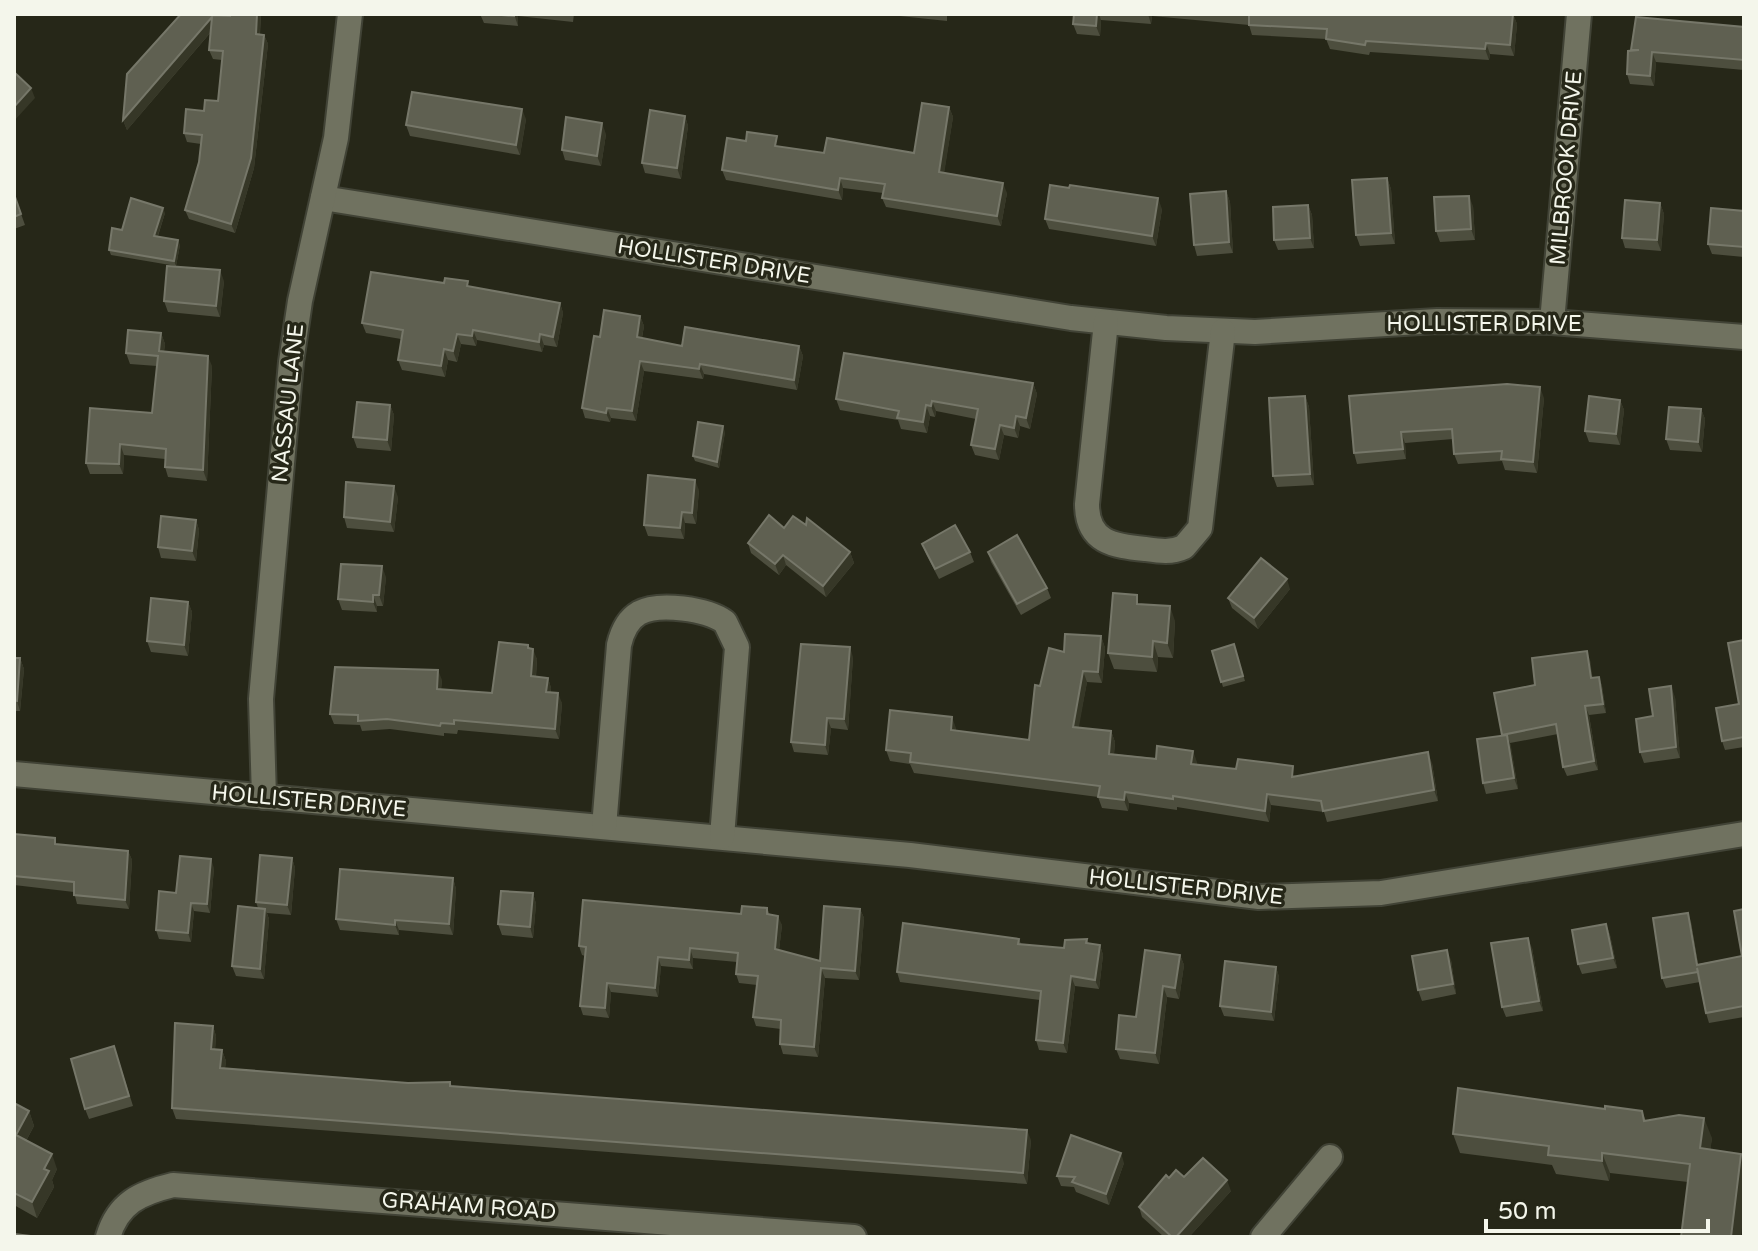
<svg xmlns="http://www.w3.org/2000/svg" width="1758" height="1251" font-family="'Varela Round',sans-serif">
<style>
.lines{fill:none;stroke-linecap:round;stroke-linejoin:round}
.minor-casing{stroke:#414336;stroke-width:28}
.minor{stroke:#707260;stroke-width:24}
.wall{fill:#4d4e3e}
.shaded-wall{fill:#363727}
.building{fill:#5f6051;stroke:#767769;stroke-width:2}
.labels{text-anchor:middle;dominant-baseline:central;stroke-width:7;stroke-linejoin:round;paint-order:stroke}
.street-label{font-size:22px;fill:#f4f6eb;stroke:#262718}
</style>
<rect width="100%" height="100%" fill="#262718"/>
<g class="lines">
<defs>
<g id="minor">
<path d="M 323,198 L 1071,318 L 1166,328 L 1255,332 L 1437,321 L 1552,322 L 1744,337"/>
<path d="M 1106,322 L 1087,504 C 1087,542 1113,546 1145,549 C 1159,551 1171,553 1184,547 L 1200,528 L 1223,331"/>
<path d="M 1552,322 L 1579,14"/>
<path d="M 14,774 L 910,855 L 1259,897 L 1381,893 L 1744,834"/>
<path d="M 264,797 L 261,699 L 291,362 L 300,301 L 336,138 L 350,14"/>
<path d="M 604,827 L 619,645 C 622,632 627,620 639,613 C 659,602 707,609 725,622 L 737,647 L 722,837"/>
<path d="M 108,1237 C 118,1203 140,1193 173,1185 L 854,1237"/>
<path d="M 1263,1237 L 1330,1157"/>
</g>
</defs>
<use href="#minor" class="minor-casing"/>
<use href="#minor" class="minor"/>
</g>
<g class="wall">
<path d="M 261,14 L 260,34 L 264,35 L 268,44 L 254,168 L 235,233 L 189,219 L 185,210 L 199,162 L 201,144 L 187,142 L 184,133 L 204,111 L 218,101 L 222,60 L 213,59 L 209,50 L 211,32 L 127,130 L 123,120 L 127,74 L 230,16 Z"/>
<path d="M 480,14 L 574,14 L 573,22 L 518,16 L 518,26 L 484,23 Z"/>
<path d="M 881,14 L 947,14 L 947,21 Z"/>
<path d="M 1072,14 L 1513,14 L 1517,24 L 1514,56 L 1490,54 L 1489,60 L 1370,52 L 1369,55 L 1330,49 L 1326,39 L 1252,35 L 1249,25 L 1152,16 L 1151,24 L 1101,20 L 1100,36 L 1077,34 L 1073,24 L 1074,17 Z"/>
<path d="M 1744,27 L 1744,70 L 1656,62 L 1654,86 L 1630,84 L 1627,74 L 1628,51 Z"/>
<path d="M 949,107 L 953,117 L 944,172 L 1007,193 L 1001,226 L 886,207 L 882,198 L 883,193 L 843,188 L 842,200 L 726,180 L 722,170 L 780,147 L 824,153 L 914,153 Z"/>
<path d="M 685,116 L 688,126 L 681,179 L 645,173 L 642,163 Z"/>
<path d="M 526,119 L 520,155 L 410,136 L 406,125 Z"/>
<path d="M 606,134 L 601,166 L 565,160 L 562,150 Z"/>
<path d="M 1387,178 L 1391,189 L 1395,244 L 1360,246 L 1356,235 Z"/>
<path d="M 1226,191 L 1230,202 L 1233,253 L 1197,256 L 1194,245 Z"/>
<path d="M 14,194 L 25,225 L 14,229 Z"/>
<path d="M 1660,203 L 1664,214 L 1661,251 L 1625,248 L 1622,238 Z"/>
<path d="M 1308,205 L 1312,215 L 1314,248 L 1278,250 L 1274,240 Z"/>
<path d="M 1473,206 L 1475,240 L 1440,242 L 1436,231 Z"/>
<path d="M 1162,209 L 1156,246 L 1049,229 L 1045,219 Z"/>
<path d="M 1744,211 L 1744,257 L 1712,254 L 1708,244 Z"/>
<path d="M 165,213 L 158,236 L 180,245 L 176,266 L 111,255 L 109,250 L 122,230 Z"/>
<path d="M 224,281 L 220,317 L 168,312 L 164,301 Z"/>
<path d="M 470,287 L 560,303 L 563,313 L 557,347 L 544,345 L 542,352 L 477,340 L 476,346 L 461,344 L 457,362 L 448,360 L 445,377 L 402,370 L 398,360 L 401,339 L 366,333 L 362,323 Z"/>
<path d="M 640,316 L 644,326 L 642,338 L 682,346 L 799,346 L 803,356 L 797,390 L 704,374 L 703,379 L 644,371 L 636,421 L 611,418 L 610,422 L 585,418 L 582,408 L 600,337 Z"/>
<path d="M 161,333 L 165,344 L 164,351 L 212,366 L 207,481 L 168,477 L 165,467 L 165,459 L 124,455 L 123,474 L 90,474 L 86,463 L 152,413 L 157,366 L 130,364 L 126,353 Z"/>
<path d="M 1033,383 L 1037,394 L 1030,429 L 1020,426 L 1018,438 L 1004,435 L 999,460 L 975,455 L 971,445 L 976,419 L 936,411 L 935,417 L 930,416 L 927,433 L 901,429 L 898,420 L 840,410 L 836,399 Z"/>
<path d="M 1305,396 L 1309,407 L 1314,485 L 1277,487 L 1273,476 Z"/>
<path d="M 1349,396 L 1544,398 L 1537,473 L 1505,470 L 1502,461 L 1458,464 L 1454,454 L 1453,439 L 1405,443 L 1406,459 L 1357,464 L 1354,453 Z"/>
<path d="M 1620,400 L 1624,410 L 1620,445 L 1589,442 L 1585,431 Z"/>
<path d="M 390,405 L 394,415 L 391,451 L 357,448 L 353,437 Z"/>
<path d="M 1701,409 L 1705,419 L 1702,452 L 1670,450 L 1666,439 Z"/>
<path d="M 725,432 L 719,468 L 695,461 L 693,456 Z"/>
<path d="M 699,490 L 696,524 L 685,523 L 684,539 L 648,536 L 644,525 Z"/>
<path d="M 398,497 L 394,532 L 347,528 L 344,517 Z"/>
<path d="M 196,520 L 199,530 L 196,561 L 161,558 L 158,547 Z"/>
<path d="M 806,525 L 850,552 L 854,563 L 826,597 L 786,565 L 779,575 L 751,553 L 748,543 L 784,528 Z"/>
<path d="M 922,544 L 970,552 L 974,562 L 939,579 L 926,554 Z"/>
<path d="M 988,552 L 1047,588 L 1051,598 L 1021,615 L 991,562 Z"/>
<path d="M 386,577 L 383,606 L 377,606 L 377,612 L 342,610 L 338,599 Z"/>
<path d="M 1290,589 L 1258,629 L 1232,608 L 1228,598 Z"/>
<path d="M 188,602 L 192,612 L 188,656 L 151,652 L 147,641 Z"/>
<path d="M 1140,604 L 1175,621 L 1173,658 L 1158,657 L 1157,672 L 1114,669 L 1108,653 Z"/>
<path d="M 1101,636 L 1105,648 L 1102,683 L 1087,682 L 1078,728 L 1111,731 L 1115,742 L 1114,754 L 1197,762 L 1197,765 L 1297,776 L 1432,763 L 1438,801 L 1327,822 L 1324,812 L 1271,805 L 1269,822 L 1177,807 L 1177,810 L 1129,803 L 1128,811 L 1102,808 L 1098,797 L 914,773 L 910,764 L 890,761 L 886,750 L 956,728 L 956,731 L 1029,740 L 1040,686 L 1064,652 Z"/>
<path d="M 1744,640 L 1744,747 L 1725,750 L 1722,741 L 1739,704 Z"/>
<path d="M 1234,644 L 1245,681 L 1223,687 L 1212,651 Z"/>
<path d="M 528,645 L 537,659 L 536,677 L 548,678 L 551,688 L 551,692 L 562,703 L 559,739 L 458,730 L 457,734 L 444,733 L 444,736 L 390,729 L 362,731 L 360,725 L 334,724 L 330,714 L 442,680 L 441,689 L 492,693 Z"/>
<path d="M 853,657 L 848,730 L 831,728 L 828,755 L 794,752 L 791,742 Z"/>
<path d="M 14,658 L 20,658 L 24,669 L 20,711 L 14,711 Z"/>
<path d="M 1590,660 L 1592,678 L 1599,677 L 1602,686 L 1606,713 L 1589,715 L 1598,770 L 1567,776 L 1563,767 L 1558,734 L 1510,743 L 1518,789 L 1486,794 L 1483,783 L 1503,736 L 1535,685 Z"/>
<path d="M 1675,697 L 1680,758 L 1644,763 L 1640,752 L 1653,716 Z"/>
<path d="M 14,834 L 58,844 L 128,851 L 132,860 L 129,909 L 77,904 L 74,892 L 14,885 Z"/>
<path d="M 292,858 L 295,868 L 291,915 L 267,913 L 269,919 L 264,979 L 236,976 L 232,966 L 258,908 L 256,902 Z"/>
<path d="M 214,868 L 210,913 L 194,911 L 191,942 L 159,939 L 156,930 L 176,893 Z"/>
<path d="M 453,878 L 456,889 L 453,935 L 399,930 L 399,935 L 340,930 L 336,919 Z"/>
<path d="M 533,893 L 536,904 L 533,938 L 502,935 L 498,924 Z"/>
<path d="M 767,908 L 770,915 L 782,925 L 779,950 L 820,961 L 860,909 L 864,918 L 859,980 L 825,978 L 818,1057 L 783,1054 L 780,1044 L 781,1029 L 756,1026 L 753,1017 L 757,985 L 739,983 L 736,974 L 737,962 L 693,958 L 693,969 L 661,966 L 658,997 L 611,992 L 609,1018 L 583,1015 L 580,1006 L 585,956 L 582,955 L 579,946 Z"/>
<path d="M 1744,909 L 1744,1017 L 1709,1023 L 1706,1013 L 1700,982 L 1666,988 L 1662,978 L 1691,922 L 1698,964 L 1742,956 Z"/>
<path d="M 1606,924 L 1610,935 L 1617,968 L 1582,974 L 1578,964 Z"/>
<path d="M 1019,939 L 1021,944 L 1064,948 L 1087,939 L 1089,944 L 1100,945 L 1103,955 L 1099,989 L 1075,986 L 1067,1053 L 1039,1050 L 1036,1040 L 1040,1000 L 900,982 L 897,972 Z"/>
<path d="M 1532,948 L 1543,1011 L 1506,1017 L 1502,1007 Z"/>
<path d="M 1180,955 L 1184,965 L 1179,999 L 1167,997 L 1159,1064 L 1120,1059 L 1116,1049 L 1136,1017 Z"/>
<path d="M 1451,960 L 1456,994 L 1422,1001 L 1418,990 Z"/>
<path d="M 1276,967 L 1279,977 L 1274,1021 L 1224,1016 L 1220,1006 Z"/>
<path d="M 213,1026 L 216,1036 L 215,1050 L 222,1050 L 226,1061 L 225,1068 L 408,1083 L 450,1082 L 452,1086 L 1031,1140 L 1027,1184 L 176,1119 L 172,1108 Z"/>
<path d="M 114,1046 L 133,1106 L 89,1119 L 85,1109 Z"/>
<path d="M 14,1103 L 29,1111 L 34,1126 L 26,1141 L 57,1169 L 52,1180 L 54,1187 L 37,1218 L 14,1205 Z"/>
<path d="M 1605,1109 L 1642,1111 L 1646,1121 L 1712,1138 L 1710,1150 L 1688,1182 L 1610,1173 L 1609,1181 L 1556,1174 L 1552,1165 L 1460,1153 L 1453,1134 Z"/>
<path d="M 1124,1163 L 1109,1205 L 1076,1192 L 1074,1187 L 1061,1186 L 1057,1176 Z"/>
<path d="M 1184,1177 L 1231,1191 L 1189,1237 L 1164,1237 L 1142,1217 L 1139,1207 L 1169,1178 Z"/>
</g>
<g class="shaded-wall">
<path d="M 257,14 L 261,14 L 259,43 L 256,34 Z"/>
<path d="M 514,14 L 518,14 L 518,26 Z"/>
<path d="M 1097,14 L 1099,14 L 1101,20 L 1100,36 L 1096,26 Z"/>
<path d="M 1148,14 L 1151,14 L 1152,16 L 1151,24 Z"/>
<path d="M 1513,14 L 1517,24 L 1514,56 L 1510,45 Z"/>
<path d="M 212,17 L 216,26 L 127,130 L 123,120 Z"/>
<path d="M 264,35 L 268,44 L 254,168 L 235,233 L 231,224 Z"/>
<path d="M 1486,43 L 1490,54 L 1489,60 L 1485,49 Z"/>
<path d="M 1652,52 L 1656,62 L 1654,86 L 1650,76 Z"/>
<path d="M 31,88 L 35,98 L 14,121 L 14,107 Z"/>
<path d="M 949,107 L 953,117 L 943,181 L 939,172 Z"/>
<path d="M 522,109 L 526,119 L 520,155 L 516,145 Z"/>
<path d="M 685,116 L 688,126 L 681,179 L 677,168 Z"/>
<path d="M 602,123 L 606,134 L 601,166 L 597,156 Z"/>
<path d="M 840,178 L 843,188 L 842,200 L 838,190 Z"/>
<path d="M 1387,178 L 1391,189 L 1395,244 L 1391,233 Z"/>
<path d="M 1003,183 L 1007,193 L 1001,226 L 997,216 Z"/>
<path d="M 1226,191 L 1230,202 L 1233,253 L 1229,242 Z"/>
<path d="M 1469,196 L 1473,206 L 1475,240 L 1471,229 Z"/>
<path d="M 1158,198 L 1162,209 L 1156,246 L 1152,236 Z"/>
<path d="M 1660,203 L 1664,214 L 1661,251 L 1657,240 Z"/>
<path d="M 1308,205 L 1312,215 L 1314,248 L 1310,238 Z"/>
<path d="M 163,208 L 165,213 L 156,241 L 154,236 Z"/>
<path d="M 178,240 L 180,245 L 176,266 L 174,261 Z"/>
<path d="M 220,270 L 224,281 L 220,317 L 216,306 Z"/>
<path d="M 560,303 L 563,313 L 557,347 L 553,337 Z"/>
<path d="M 640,316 L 644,326 L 640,347 L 637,337 Z"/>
<path d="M 473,330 L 477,340 L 476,346 L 472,336 Z"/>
<path d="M 161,333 L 165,344 L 163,361 L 159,351 Z"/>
<path d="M 457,334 L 461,344 L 457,362 L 453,351 Z"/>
<path d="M 540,334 L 544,345 L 542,352 L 539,342 Z"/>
<path d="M 799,346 L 803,356 L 797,390 L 794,380 Z"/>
<path d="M 444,349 L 448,360 L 445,377 L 441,366 Z"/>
<path d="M 208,356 L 212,366 L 207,481 L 203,470 Z"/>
<path d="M 640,361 L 644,371 L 636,421 L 632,411 Z"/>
<path d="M 700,364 L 704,374 L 703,379 L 699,369 Z"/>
<path d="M 1033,383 L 1037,394 L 1030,429 L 1026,418 Z"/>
<path d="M 1540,387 L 1544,398 L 1537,473 L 1533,462 Z"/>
<path d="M 1305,396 L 1309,407 L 1314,485 L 1310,474 Z"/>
<path d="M 14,397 L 15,400 L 15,426 L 14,424 Z"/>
<path d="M 1620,400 L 1624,410 L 1620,445 L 1616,434 Z"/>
<path d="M 932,401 L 936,411 L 935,417 L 931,406 Z"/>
<path d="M 390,405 L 394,415 L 391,451 L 387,440 Z"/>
<path d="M 926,405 L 930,416 L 927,433 L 923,422 Z"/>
<path d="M 607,408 L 611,418 L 610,422 L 606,413 Z"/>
<path d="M 1701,409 L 1705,419 L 1702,452 L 1698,442 Z"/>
<path d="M 1016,416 L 1020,426 L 1018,438 L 1014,428 Z"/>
<path d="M 1000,425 L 1004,435 L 999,460 L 995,449 Z"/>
<path d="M 723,426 L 725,432 L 719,468 L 717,462 Z"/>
<path d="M 1401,432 L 1405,443 L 1406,459 L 1403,449 Z"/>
<path d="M 120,444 L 124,455 L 123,474 L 119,464 Z"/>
<path d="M 695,480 L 699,490 L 696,524 L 692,513 Z"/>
<path d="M 394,486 L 398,497 L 394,532 L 390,522 Z"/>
<path d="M 682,512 L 685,523 L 684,539 L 680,528 Z"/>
<path d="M 196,520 L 199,530 L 196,561 L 192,551 Z"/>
<path d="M 850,552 L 854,563 L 826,597 L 823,586 Z"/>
<path d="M 783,555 L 786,565 L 779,575 L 775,564 Z"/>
<path d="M 382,566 L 386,577 L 383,606 L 379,595 Z"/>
<path d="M 1287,579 L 1290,589 L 1258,629 L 1254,618 Z"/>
<path d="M 373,595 L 377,606 L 377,612 L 373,602 Z"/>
<path d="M 188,602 L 192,612 L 188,656 L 184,645 Z"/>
<path d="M 1170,606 L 1175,621 L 1173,658 L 1167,643 Z"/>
<path d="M 1101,636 L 1105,648 L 1102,683 L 1098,672 Z"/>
<path d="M 1153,641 L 1158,657 L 1157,672 L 1152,657 Z"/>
<path d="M 850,647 L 853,657 L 848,730 L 844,719 Z"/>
<path d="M 533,649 L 537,659 L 535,686 L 531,676 Z"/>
<path d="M 1587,651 L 1590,660 L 1594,687 L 1591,678 Z"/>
<path d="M 20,658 L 24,669 L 20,711 L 17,701 Z"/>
<path d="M 438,670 L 442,680 L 440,699 L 437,689 Z"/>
<path d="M 1083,671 L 1087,682 L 1077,738 L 1073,727 Z"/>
<path d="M 1599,677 L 1602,686 L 1606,713 L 1603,704 Z"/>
<path d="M 548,678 L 551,688 L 550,702 L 546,692 Z"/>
<path d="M 1671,686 L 1675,697 L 1680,758 L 1676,747 Z"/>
<path d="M 558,693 L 562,703 L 559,739 L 555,729 Z"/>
<path d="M 1585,706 L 1589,715 L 1598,770 L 1594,761 Z"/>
<path d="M 952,717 L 956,728 L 955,741 L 951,730 Z"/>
<path d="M 827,718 L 831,728 L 828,755 L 825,745 Z"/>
<path d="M 1111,731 L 1115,742 L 1113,765 L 1109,754 Z"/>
<path d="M 1507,735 L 1511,746 L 1518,789 L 1514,778 Z"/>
<path d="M 1193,751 L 1197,762 L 1196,775 L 1191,764 Z"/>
<path d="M 1428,752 L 1432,763 L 1438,801 L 1434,790 Z"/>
<path d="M 1125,792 L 1129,803 L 1128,811 L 1124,800 Z"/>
<path d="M 1267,794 L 1271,805 L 1269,822 L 1265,811 Z"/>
<path d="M 128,851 L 132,860 L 129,909 L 125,900 Z"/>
<path d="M 292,858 L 295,868 L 291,915 L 287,905 Z"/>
<path d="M 211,859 L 214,868 L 210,913 L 207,904 Z"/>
<path d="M 453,878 L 456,889 L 453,935 L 449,924 Z"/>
<path d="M 533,893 L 536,904 L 533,938 L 530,927 Z"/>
<path d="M 191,903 L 194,911 L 191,942 L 188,933 Z"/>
<path d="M 265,909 L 269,919 L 264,979 L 260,969 Z"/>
<path d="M 860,909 L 864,918 L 859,980 L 855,971 Z"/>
<path d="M 1688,913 L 1691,922 L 1700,975 L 1697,965 Z"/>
<path d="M 778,916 L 782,925 L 778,959 L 775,949 Z"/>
<path d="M 395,920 L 399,930 L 399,935 L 395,925 Z"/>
<path d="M 1606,924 L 1610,935 L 1617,968 L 1613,958 Z"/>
<path d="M 1528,938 L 1532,948 L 1543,1011 L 1539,1001 Z"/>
<path d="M 1100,945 L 1103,955 L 1099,989 L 1095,980 Z"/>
<path d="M 690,948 L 693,958 L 693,969 L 689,960 Z"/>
<path d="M 1447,950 L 1451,960 L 1456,994 L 1453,984 Z"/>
<path d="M 1180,955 L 1184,965 L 1179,999 L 1175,988 Z"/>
<path d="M 658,957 L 661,966 L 658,997 L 655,988 Z"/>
<path d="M 1276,967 L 1279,977 L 1274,1021 L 1271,1012 Z"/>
<path d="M 821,968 L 825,978 L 818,1057 L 814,1047 Z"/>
<path d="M 1071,976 L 1075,986 L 1067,1053 L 1063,1043 Z"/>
<path d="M 607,983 L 611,992 L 609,1018 L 605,1008 Z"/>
<path d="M 1163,986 L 1167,997 L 1159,1064 L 1155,1053 Z"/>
<path d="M 213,1026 L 216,1036 L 214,1060 L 211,1049 Z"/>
<path d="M 222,1050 L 226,1061 L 224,1078 L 220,1068 Z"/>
<path d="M 29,1111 L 34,1126 L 21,1150 L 16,1135 Z"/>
<path d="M 1704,1118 L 1712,1138 L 1708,1168 L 1700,1148 Z"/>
<path d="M 1027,1130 L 1031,1140 L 1027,1184 L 1023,1173 Z"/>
<path d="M 1121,1153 L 1124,1163 L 1109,1205 L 1106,1194 Z"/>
<path d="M 1602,1153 L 1610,1173 L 1609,1181 L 1602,1161 Z"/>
<path d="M 52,1154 L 57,1169 L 52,1180 L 54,1187 L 37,1218 L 32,1202 L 44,1169 Z"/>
<path d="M 1741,1154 L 1744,1161 L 1744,1211 L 1741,1237 L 1731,1237 Z"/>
<path d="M 1227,1180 L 1231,1191 L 1189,1237 L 1176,1237 Z"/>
</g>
<g class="building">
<path d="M 181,14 L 230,16 L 230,14 L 257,14 L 256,34 L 264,35 L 251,158 L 231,224 L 185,210 L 199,162 L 202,135 L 184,133 L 186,109 L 204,111 L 205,100 L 218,101 L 223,51 L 209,50 L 212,17 L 123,120 L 127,74 Z"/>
<path d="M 490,14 L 514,14 L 514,16 Z"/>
<path d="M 1074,14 L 1097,14 L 1096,26 L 1073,24 Z"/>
<path d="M 1239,14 L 1513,14 L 1510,45 L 1486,43 L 1485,49 L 1366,41 L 1365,45 L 1326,39 L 1327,29 L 1249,25 L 1249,15 Z"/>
<path d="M 1636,17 L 1744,27 L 1744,60 L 1652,52 L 1650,76 L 1627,74 L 1628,51 L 1639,50 L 1631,50 Z"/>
<path d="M 14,72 L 31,88 L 14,107 Z"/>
<path d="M 412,92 L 522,109 L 516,145 L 406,125 Z"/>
<path d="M 922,103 L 949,107 L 939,172 L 1003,183 L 997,216 L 882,198 L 885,184 L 840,178 L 838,190 L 722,170 L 727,138 L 746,141 L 747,132 L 777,136 L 775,146 L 824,153 L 827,138 L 914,153 Z"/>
<path d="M 650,110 L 685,116 L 677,168 L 642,163 Z"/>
<path d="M 566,117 L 602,123 L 597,156 L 562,150 Z"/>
<path d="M 1387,178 L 1391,233 L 1356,235 L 1352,180 Z"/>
<path d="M 1050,185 L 1069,188 L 1070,185 L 1158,198 L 1152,236 L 1045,219 Z"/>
<path d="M 1226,191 L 1229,242 L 1194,245 L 1190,194 Z"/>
<path d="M 14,194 L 21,214 L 14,217 Z"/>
<path d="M 1469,196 L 1471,229 L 1436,231 L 1434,197 Z"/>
<path d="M 131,198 L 163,208 L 154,236 L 178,240 L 174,261 L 109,250 L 112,228 L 122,230 Z"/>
<path d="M 1625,200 L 1660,203 L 1657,240 L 1622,238 Z"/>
<path d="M 1308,205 L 1310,238 L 1274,240 L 1273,207 Z"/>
<path d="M 1711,208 L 1744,211 L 1744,247 L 1708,244 Z"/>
<path d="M 167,266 L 220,270 L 216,306 L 164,301 Z"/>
<path d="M 371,272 L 444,283 L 445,278 L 468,281 L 467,286 L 560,303 L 553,337 L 540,334 L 539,342 L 473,330 L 472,336 L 457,334 L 453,351 L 444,349 L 441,366 L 398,360 L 403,330 L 362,323 Z"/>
<path d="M 604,310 L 640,316 L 637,337 L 682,346 L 685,327 L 799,346 L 794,380 L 700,364 L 699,369 L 640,361 L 632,411 L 607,408 L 606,413 L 582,408 L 594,336 L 600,337 Z"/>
<path d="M 128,330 L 161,333 L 159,351 L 208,356 L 203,470 L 165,467 L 166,449 L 120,444 L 119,464 L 86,463 L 90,408 L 152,413 L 158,356 L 126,353 Z"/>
<path d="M 844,353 L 1033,383 L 1026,418 L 1016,416 L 1014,428 L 1000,425 L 995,449 L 971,445 L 978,409 L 932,401 L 931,406 L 926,405 L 923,422 L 897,418 L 899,411 L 836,399 Z"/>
<path d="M 1507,384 L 1540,387 L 1533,462 L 1501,459 L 1502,451 L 1454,454 L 1452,429 L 1401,432 L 1403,449 L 1354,453 L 1349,396 Z"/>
<path d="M 1305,396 L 1310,474 L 1273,476 L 1269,398 Z"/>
<path d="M 1589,396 L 1620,400 L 1616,434 L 1585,431 Z"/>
<path d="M 357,402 L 390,405 L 387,440 L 353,437 Z"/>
<path d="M 1669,407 L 1701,409 L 1698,442 L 1666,439 Z"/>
<path d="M 698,422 L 723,426 L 717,462 L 693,456 Z"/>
<path d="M 648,475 L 695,480 L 692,513 L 682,512 L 680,528 L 644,525 Z"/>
<path d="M 346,482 L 394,486 L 390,522 L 344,517 Z"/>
<path d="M 769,515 L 784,528 L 793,516 L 806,525 L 807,518 L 850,552 L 823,586 L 783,555 L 775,564 L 748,543 Z"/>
<path d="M 161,516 L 196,520 L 192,551 L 158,547 Z"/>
<path d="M 955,525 L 970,552 L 935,569 L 922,544 Z"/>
<path d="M 1017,535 L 1047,588 L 1017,604 L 988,552 Z"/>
<path d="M 1261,558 L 1287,579 L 1254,618 L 1228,598 Z"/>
<path d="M 341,564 L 382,566 L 379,595 L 373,595 L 373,602 L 338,599 Z"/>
<path d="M 1113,593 L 1137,595 L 1137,604 L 1170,606 L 1167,643 L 1153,641 L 1152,657 L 1108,653 Z"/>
<path d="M 151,598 L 188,602 L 184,645 L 147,641 Z"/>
<path d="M 1065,634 L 1101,636 L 1098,672 L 1083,671 L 1073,727 L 1111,731 L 1109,754 L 1156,759 L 1157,746 L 1193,751 L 1191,764 L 1236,769 L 1238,759 L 1293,766 L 1292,777 L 1428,752 L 1434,790 L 1323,811 L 1321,801 L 1267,794 L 1265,811 L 1173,796 L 1173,799 L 1125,792 L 1124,800 L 1098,797 L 1100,786 L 910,762 L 911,753 L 886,750 L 890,710 L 952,717 L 951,730 L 1029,740 L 1035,685 L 1040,686 L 1049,648 L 1064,652 Z"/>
<path d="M 1744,640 L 1744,737 L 1722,741 L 1716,708 L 1739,704 L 1728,643 Z"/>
<path d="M 499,642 L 528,645 L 528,648 L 533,649 L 531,676 L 548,678 L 546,692 L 558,693 L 555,729 L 454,720 L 454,724 L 441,723 L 440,726 L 387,719 L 358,721 L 358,715 L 330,714 L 335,667 L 438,670 L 437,689 L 492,693 Z"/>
<path d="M 801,644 L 850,647 L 844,719 L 827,718 L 825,745 L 791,742 Z"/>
<path d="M 1234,644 L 1243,676 L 1221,682 L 1212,651 Z"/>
<path d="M 1587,651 L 1591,678 L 1599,677 L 1603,704 L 1585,706 L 1594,761 L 1563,767 L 1556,724 L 1502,735 L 1494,693 L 1535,685 L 1532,658 Z"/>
<path d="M 14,658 L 20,658 L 17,701 L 14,700 Z"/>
<path d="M 1671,686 L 1676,747 L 1640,752 L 1636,719 L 1653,716 L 1649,689 Z"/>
<path d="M 1507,735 L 1514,778 L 1483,783 L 1477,739 Z"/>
<path d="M 14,834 L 55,838 L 55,844 L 128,851 L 125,900 L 74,895 L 74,882 L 14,876 Z"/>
<path d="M 260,855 L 292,858 L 287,905 L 256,902 Z"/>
<path d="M 180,856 L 211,859 L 207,904 L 191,903 L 188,933 L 156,930 L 159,891 L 176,893 Z"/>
<path d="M 340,869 L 453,878 L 449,924 L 395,920 L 395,925 L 336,919 Z"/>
<path d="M 501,891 L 533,893 L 530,927 L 498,924 Z"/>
<path d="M 583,900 L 741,914 L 742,906 L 767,908 L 767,914 L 778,916 L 775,949 L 820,961 L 824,906 L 860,909 L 855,971 L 821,968 L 814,1047 L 780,1044 L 781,1020 L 753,1017 L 758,976 L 736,974 L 738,953 L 690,948 L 689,960 L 658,957 L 655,988 L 607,983 L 605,1008 L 580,1006 L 586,947 L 579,946 Z"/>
<path d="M 238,906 L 265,909 L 260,969 L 232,966 Z"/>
<path d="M 1744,909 L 1744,1006 L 1706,1013 L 1697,968 L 1698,972 L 1662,978 L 1653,918 L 1688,913 L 1697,965 L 1742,956 L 1734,911 Z"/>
<path d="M 903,923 L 1019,939 L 1018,944 L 1064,948 L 1065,940 L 1087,939 L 1086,943 L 1100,945 L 1095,980 L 1071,976 L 1063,1043 L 1036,1040 L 1041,991 L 897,972 Z"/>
<path d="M 1606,924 L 1613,958 L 1578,964 L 1572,930 Z"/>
<path d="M 1528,938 L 1539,1001 L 1502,1007 L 1491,943 Z"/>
<path d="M 1145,950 L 1180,955 L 1175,988 L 1163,986 L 1155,1053 L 1116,1049 L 1119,1015 L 1136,1017 Z"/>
<path d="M 1447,950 L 1453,984 L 1418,990 L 1412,956 Z"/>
<path d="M 1225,961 L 1276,967 L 1271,1012 L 1220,1006 Z"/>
<path d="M 175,1023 L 213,1026 L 211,1049 L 222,1050 L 220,1068 L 408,1083 L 450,1082 L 450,1086 L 1027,1130 L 1023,1173 L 172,1108 Z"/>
<path d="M 114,1046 L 129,1096 L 85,1109 L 71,1059 Z"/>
<path d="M 1458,1088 L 1605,1109 L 1605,1106 L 1642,1111 L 1644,1121 L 1679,1115 L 1704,1118 L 1700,1148 L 1741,1154 L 1731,1237 L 1681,1237 L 1690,1164 L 1602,1153 L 1602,1161 L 1548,1155 L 1549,1146 L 1453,1134 Z"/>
<path d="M 14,1103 L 29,1111 L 16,1135 L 52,1154 L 44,1169 L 49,1171 L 32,1202 L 14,1193 Z"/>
<path d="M 1071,1135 L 1121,1153 L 1106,1194 L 1072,1182 L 1075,1177 L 1057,1176 Z"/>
<path d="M 1203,1158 L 1227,1180 L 1176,1237 L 1172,1237 L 1139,1207 L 1166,1175 L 1169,1178 L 1176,1170 L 1184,1177 Z"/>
<path d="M 14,1234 L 30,1236 L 30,1237 L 14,1237 Z"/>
</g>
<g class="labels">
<g class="street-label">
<text transform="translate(1566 168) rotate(-85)">MILBROOK DRIVE</text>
<text transform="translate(714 261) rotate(9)">HOLLISTER DRIVE</text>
<text x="1484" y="324">HOLLISTER DRIVE</text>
<text transform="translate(288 403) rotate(-84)">NASSAU LANE</text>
<text transform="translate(309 801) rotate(5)">HOLLISTER DRIVE</text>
<text transform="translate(1186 887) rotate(6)">HOLLISTER DRIVE</text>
<text transform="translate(469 1206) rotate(4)">GRAHAM ROAD</text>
</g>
</g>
<rect width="1758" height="1251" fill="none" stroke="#f4f6eb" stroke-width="32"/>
<path d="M1486 1219v12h222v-12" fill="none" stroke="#f4f6eb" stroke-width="4"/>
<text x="1498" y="1219" font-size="24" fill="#f4f6eb" stroke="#262718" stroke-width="6" paint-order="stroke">50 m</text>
</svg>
